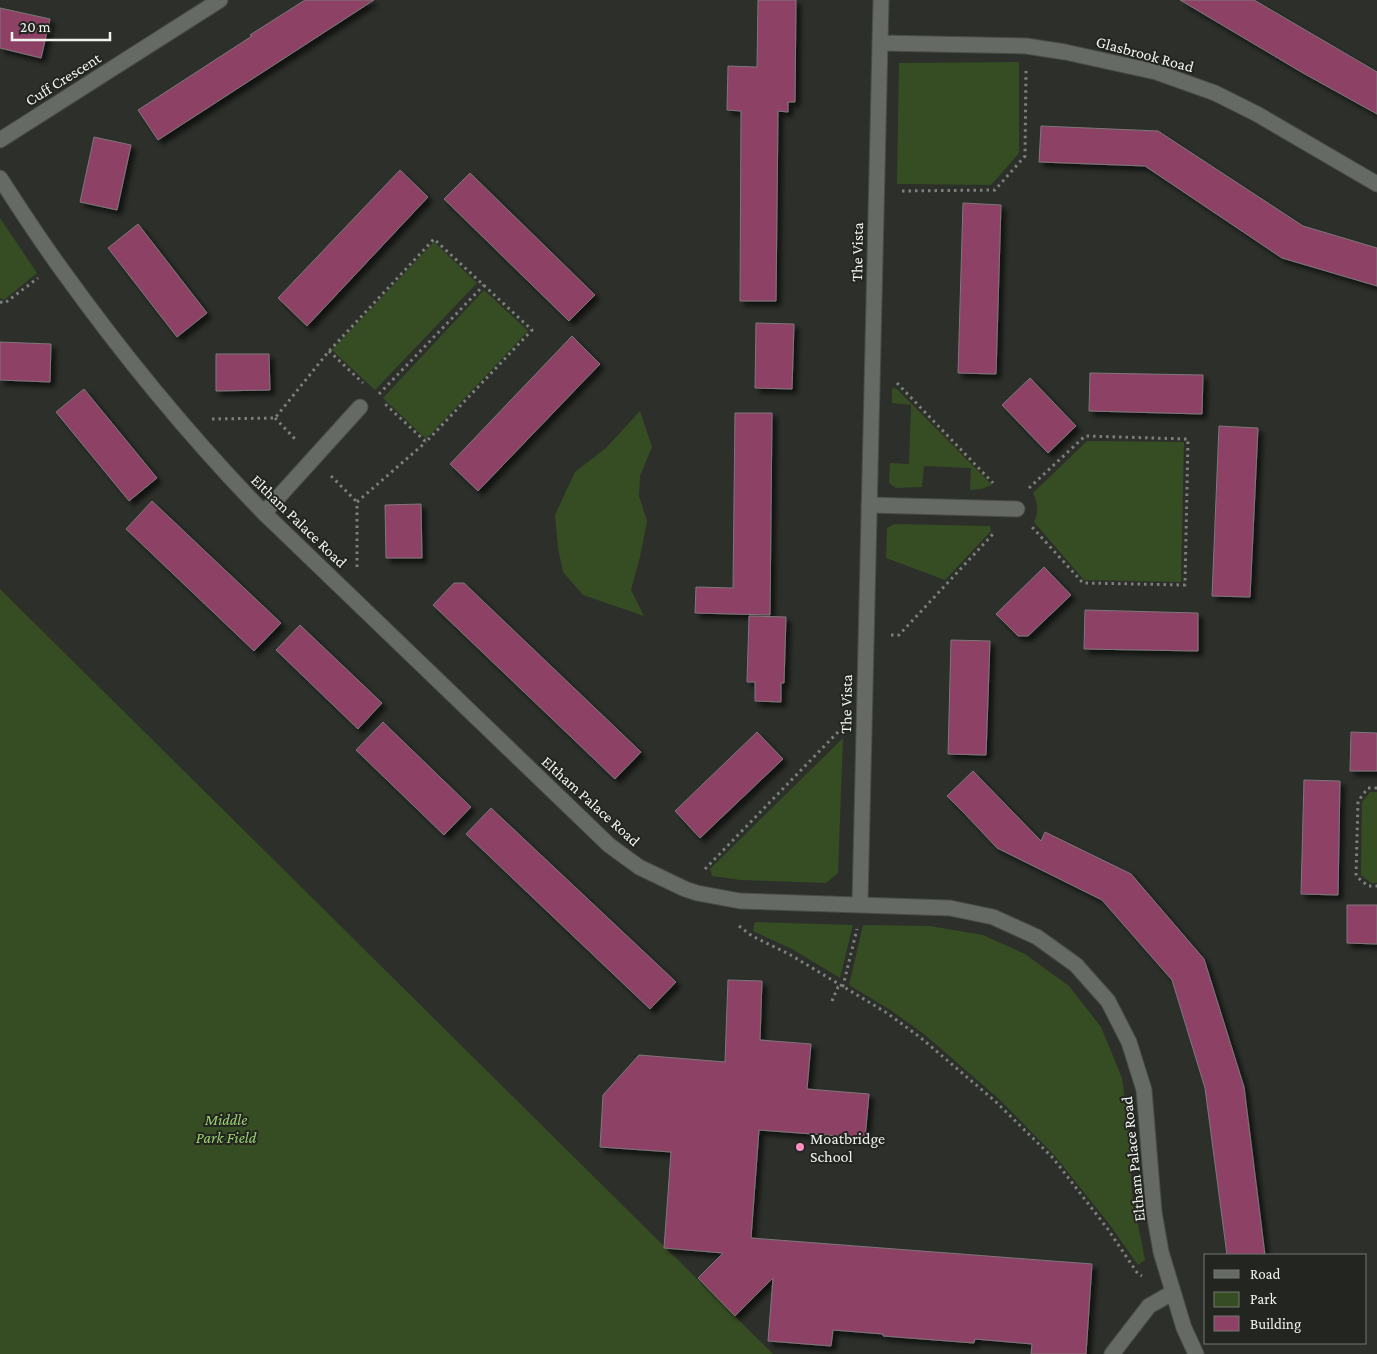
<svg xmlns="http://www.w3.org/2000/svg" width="1377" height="1354" font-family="'Crimson Pro',serif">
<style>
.green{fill:#364d24}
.building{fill:#8d4265;stroke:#7e777a;filter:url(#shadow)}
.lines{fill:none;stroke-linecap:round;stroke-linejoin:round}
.minor-casing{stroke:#494c47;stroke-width:17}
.path{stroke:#7d807c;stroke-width:3;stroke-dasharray:2.5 4;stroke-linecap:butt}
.minor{stroke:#666a64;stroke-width:15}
.poi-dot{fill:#fd8fc1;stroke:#222520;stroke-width:2}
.labels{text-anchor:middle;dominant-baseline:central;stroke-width:4;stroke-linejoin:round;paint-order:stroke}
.street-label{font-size:16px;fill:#f1f3f0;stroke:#222520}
.park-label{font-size:16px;font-style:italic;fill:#9ad170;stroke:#222520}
.poi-label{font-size:16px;fill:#f1f3f0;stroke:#222520;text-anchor:start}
</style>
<defs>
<filter id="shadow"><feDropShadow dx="4.5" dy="4.5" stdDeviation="2.5" flood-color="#0009"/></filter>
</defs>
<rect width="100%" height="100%" fill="#2c2f2a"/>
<g class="green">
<path d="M 1019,62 L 1019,153 L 991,185 L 897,184 L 899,63 Z"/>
<path d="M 0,218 L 37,273 L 4,300 L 0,298 Z"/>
<path d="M 434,242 L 477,283 L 375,390 L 332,350 Z"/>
<path d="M 484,290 L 528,331 L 426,439 L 383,398 Z"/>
<path d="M 892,388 L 897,389 L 992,485 L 981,489 L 970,490 L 971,468 L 924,466 L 922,487 L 896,488 L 889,483 L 890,463 L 909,464 L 911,405 L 892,403 Z"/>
<path d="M 640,411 L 652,447 L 640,476 L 639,496 L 647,521 L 640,557 L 631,590 L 644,616 L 583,595 L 563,572 L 558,548 L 555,515 L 575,472 L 606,448 Z"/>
<path d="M 1087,441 L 1184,442 L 1181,582 L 1084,580 L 1034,522 C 1039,511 1038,504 1033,493 Z"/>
<path d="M 894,524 L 990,526 L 991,531 L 945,580 L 886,558 L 887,528 Z"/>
<path d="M 0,589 L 773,1354 L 0,1354 Z"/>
<path d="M 843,738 L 838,873 L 826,883 L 741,880 L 712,876 L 710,869 Z"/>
<path d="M 1370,792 L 1377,792 L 1377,883 L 1371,883 L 1361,875 L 1362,802 Z"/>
<path d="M 755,922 L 853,925 L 840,978 L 792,949 L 753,931 Z"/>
<path d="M 863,925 L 930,926 L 983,935 L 1025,954 L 1069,986 L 1101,1027 L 1122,1078 L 1129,1131 L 1132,1194 L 1145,1260 L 1138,1265 L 1110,1225 L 1055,1156 L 999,1099 L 924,1034 L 889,1009 L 849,985 Z"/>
</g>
<g class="building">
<path d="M 305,0 L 374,0 L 158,140 L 138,110 L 252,36 L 250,35 Z"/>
<path d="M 758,0 L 796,0 L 795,102 L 788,102 L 788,112 L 778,111 L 776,301 L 740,301 L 741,111 L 727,110 L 728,66 L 757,67 Z"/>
<path d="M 1180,0 L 1254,0 L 1377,72 L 1377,114 L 1303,73 Z"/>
<path d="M 0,8 L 50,19 L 41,58 L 0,48 Z"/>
<path d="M 1041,126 L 1158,131 L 1303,226 L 1377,248 L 1377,286 L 1282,258 L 1145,166 L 1039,162 Z"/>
<path d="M 94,137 L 131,145 L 117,210 L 80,202 Z"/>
<path d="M 400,170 L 428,197 L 307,326 L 278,298 Z"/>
<path d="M 470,173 L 595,295 L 569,321 L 444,199 Z"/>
<path d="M 963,203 L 1001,205 L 996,374 L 958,373 Z"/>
<path d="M 138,224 L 207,313 L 177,337 L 108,248 Z"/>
<path d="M 756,323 L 794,324 L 792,389 L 755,388 Z"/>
<path d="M 572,336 L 600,364 L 478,491 L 450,464 Z"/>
<path d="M 0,342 L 51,344 L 50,382 L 0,380 Z"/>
<path d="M 216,354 L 269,354 L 270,390 L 216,391 Z"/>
<path d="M 1090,373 L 1203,375 L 1202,414 L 1089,411 Z"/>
<path d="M 1030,378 L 1076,426 L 1048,453 L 1002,405 Z"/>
<path d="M 84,389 L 157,478 L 129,501 L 56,412 Z"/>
<path d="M 735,413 L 772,413 L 770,615 L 695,613 L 696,587 L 733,588 Z"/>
<path d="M 1219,426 L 1258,428 L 1250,597 L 1212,596 Z"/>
<path d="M 152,501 L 281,623 L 254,651 L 126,529 Z"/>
<path d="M 421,504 L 422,558 L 386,558 L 385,505 Z"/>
<path d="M 1044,567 L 1071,595 L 1028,636 L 1018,636 L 996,614 Z"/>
<path d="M 454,583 L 464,583 L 641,752 L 615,779 L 433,605 Z"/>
<path d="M 1085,610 L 1198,613 L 1198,651 L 1084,649 Z"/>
<path d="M 749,616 L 786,617 L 784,683 L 781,683 L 781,702 L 755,701 L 755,682 L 747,682 Z"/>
<path d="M 300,625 L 382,703 L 358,729 L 276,650 Z"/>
<path d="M 951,640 L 990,641 L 986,755 L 948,754 Z"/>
<path d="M 383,722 L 471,807 L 444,835 L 356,750 Z"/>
<path d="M 757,732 L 783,759 L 700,838 L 675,811 Z"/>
<path d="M 1351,732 L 1377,733 L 1377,771 L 1350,771 Z"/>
<path d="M 973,771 L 1041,841 L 1045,832 L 1131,874 L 1204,959 L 1244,1087 L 1265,1255 L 1227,1255 L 1205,1088 L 1172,980 L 1102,900 L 997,848 L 966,815 L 947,796 Z"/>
<path d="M 1304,780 L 1340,781 L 1338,895 L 1301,894 Z"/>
<path d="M 491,808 L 676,982 L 650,1009 L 466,834 Z"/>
<path d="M 1347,905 L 1377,905 L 1377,944 L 1347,943 Z"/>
<path d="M 728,980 L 762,981 L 760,1040 L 811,1044 L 807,1089 L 869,1094 L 865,1138 L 759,1130 L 751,1238 L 1092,1264 L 1086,1354 L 1031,1354 L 1032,1344 L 975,1339 L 974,1343 L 883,1336 L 883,1334 L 833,1330 L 831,1346 L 768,1341 L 773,1278 L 735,1316 L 698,1278 L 723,1253 L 664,1248 L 671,1152 L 600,1147 L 603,1095 L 639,1055 L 725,1062 Z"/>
</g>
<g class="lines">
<defs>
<g id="minor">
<path d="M 880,43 L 1026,46 L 1065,52 L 1156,72 L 1215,93 L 1257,114 L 1377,184"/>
<path d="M 0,140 L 220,0"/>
<path d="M 0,178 C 20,209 40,240 62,270 C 123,355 191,438 264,513 L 609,845 L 639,867 L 685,889 L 697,893 L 740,901 L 950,908 L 993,917 L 1037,937 L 1076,965 L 1108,1001 L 1129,1042 L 1144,1090 L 1154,1212 L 1161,1252 L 1184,1328 L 1196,1354"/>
<path d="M 869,505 L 1017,509"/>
<path d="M 264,513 L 360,407"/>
<path d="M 860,903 L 881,0"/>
<path d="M 1112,1354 L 1149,1306 L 1172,1293"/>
</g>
</defs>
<use href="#minor" class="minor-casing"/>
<g class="path">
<path d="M 902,191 L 995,190 L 1025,156 L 1026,71"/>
<path d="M 0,302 L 5,303 L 38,278"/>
<path d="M 329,351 L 363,383"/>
<path d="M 897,383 L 993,483"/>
<path d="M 379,394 L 484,285"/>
<path d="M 275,418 L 297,441"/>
<path d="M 212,419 L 275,418 L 329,351 L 434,239 L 532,330 L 426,442 L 384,403"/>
<path d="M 331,476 L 357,502"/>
<path d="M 1029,488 L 1085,436 L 1188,439 L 1185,585 L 1083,583 L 1032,527"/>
<path d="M 357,567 L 357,502 L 426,442"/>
<path d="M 891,635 L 899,635 L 993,534"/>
<path d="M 1377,788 L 1368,788 L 1358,801 L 1356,876 L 1368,886 L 1377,886"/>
<path d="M 705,869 L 838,732"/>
<path d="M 739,926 L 752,936 L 789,954 L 887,1013 L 921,1038 L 995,1101 L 1053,1158 L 1107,1228 L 1138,1274 L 1142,1276"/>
<path d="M 832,1001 L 838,987 L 843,986 L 857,929"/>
</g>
<use href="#minor" class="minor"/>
</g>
<circle class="poi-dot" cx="800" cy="1147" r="5"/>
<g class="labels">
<g class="street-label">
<text transform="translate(1145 54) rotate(15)">Glasbrook Road</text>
<text transform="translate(63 79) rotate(-32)">Cuff Crescent</text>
<text transform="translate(857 252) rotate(-89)">The Vista</text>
<text transform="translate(299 521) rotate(44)">Eltham Palace Road</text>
<text transform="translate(846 704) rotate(-89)">The Vista</text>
<text transform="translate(591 801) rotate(42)">Eltham Palace Road</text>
<text transform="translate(1133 1159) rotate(-96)">Eltham Palace Road</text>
</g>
<g class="park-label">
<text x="226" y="1119">Middle<tspan x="226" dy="18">Park Field</tspan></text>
</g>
<g class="poi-label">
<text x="810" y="1138">Moatbridge<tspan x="810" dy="18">School</tspan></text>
</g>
</g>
<rect x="1204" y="1254" width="162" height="90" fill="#222520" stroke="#757773"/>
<rect x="1214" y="1270" width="25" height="8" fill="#666a64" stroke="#757773"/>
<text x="1250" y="1279" font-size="15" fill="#f1f3f0">Road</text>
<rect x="1214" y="1292" width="25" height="15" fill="#364d24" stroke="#757773"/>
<text x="1250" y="1304" font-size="15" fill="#f1f3f0">Park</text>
<rect x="1214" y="1316" width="25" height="15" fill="#8d4265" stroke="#757773"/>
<text x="1250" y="1329" font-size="15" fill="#f1f3f0">Building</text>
<path d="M12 32v8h98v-8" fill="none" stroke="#f1f3f0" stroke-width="2.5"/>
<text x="20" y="32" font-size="15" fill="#f1f3f0" stroke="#222520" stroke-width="4" paint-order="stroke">20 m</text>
</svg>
